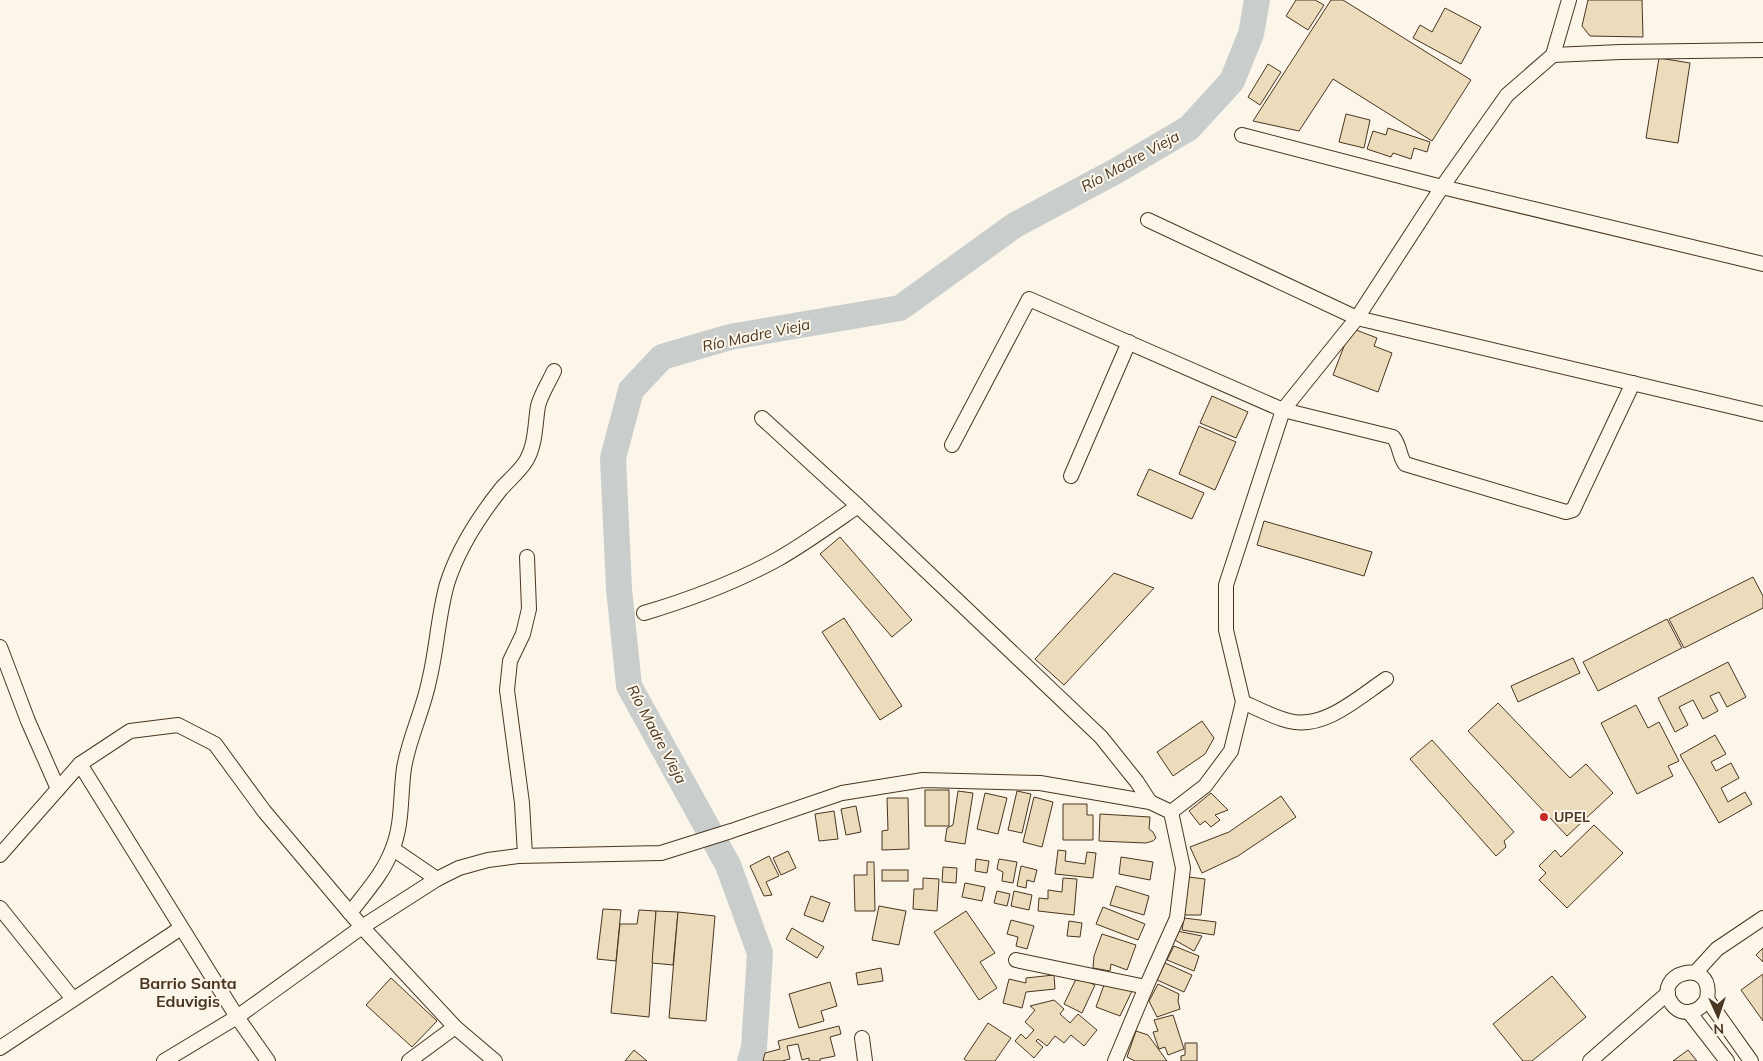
<svg xmlns="http://www.w3.org/2000/svg" width="1763" height="1061" font-family="Mulish,sans-serif">
<style>
.lines{fill:none;stroke-linecap:round;stroke-linejoin:round}
.river{stroke:#c9cecd;stroke-width:26}
.building{fill:#ecdcbc;stroke:#4a3520}
.street-casing{stroke:#4a3520;stroke-width:16}
.street{stroke:#fbf6e9;stroke-width:14}
.poi-dot{fill:#c62828;stroke:#fbf6e9;stroke-width:2}
.labels{text-anchor:middle;dominant-baseline:central;stroke-width:4;stroke-linejoin:round;paint-order:stroke}
.poi-label{font-size:14px;font-weight:bold;fill:#4a3520;stroke:#fbf6e9;text-anchor:start}
.water-label{font-size:15px;font-style:italic;fill:#4a3520;stroke:#fbf6e9}
.quarter-label{font-size:16px;font-weight:bold;fill:#4a3520;stroke:#fbf6e9}
</style>
<rect width="100%" height="100%" fill="#fbf6e9"/>
<g class="lines">
<path class="river" d="M 750,1061 L 754,1048 L 760,953 L 728,865 L 629,686 L 619,589 L 613,458 L 631,390 L 662,357 L 730,337 L 900,308 L 1015,225 L 1116,171 L 1189,128 L 1232,81 L 1251,34 L 1257,0"/>
</g>
<g class="building">
<path d="M 1296,0 L 1315,0 L 1324,5 L 1308,30 L 1286,16 Z"/>
<path d="M 1331,0 L 1343,0 L 1471,80 L 1432,141 L 1333,79 L 1299,131 L 1253,121 Z"/>
<path d="M 1588,0 L 1642,0 L 1643,37 L 1590,36 L 1582,26 Z"/>
<path d="M 1445,8 L 1481,27 L 1461,64 L 1413,38 L 1420,25 L 1432,32 Z"/>
<path d="M 1659,58 L 1690,63 L 1678,143 L 1646,138 Z"/>
<path d="M 1268,64 L 1281,72 L 1260,105 L 1248,97 Z"/>
<path d="M 1346,114 L 1370,120 L 1364,148 L 1339,142 Z"/>
<path d="M 1388,128 L 1430,142 L 1427,152 L 1414,148 L 1411,159 L 1393,153 L 1391,157 L 1367,149 L 1373,131 L 1386,135 Z"/>
<path d="M 1351,328 L 1377,338 L 1374,346 L 1392,353 L 1378,392 L 1333,375 Z"/>
<path d="M 1212,396 L 1248,412 L 1236,438 L 1200,423 Z"/>
<path d="M 1199,426 L 1236,442 L 1215,490 L 1179,474 Z"/>
<path d="M 1149,469 L 1204,493 L 1192,519 L 1137,495 Z"/>
<path d="M 1264,521 L 1372,552 L 1364,576 L 1257,545 Z"/>
<path d="M 840,537 L 912,620 L 892,637 L 820,554 Z"/>
<path d="M 1114,573 L 1154,588 L 1064,685 L 1035,659 Z"/>
<path d="M 1753,577 L 1763,596 L 1763,608 L 1684,648 L 1669,619 Z"/>
<path d="M 844,618 L 902,706 L 880,720 L 822,632 Z"/>
<path d="M 1667,619 L 1682,648 L 1598,691 L 1583,662 Z"/>
<path d="M 1573,658 L 1580,673 L 1518,702 L 1511,686 Z"/>
<path d="M 1728,662 L 1746,697 L 1727,707 L 1719,692 L 1710,696 L 1718,711 L 1703,719 L 1693,700 L 1679,707 L 1688,725 L 1675,732 L 1658,698 Z"/>
<path d="M 1498,703 L 1570,778 L 1586,764 L 1613,793 L 1567,836 L 1468,731 Z"/>
<path d="M 1636,705 L 1648,728 L 1659,722 L 1679,761 L 1668,766 L 1673,776 L 1637,794 L 1601,723 Z"/>
<path d="M 1202,721 L 1214,738 L 1205,754 L 1173,776 L 1157,752 Z"/>
<path d="M 1715,735 L 1726,754 L 1711,762 L 1716,771 L 1731,763 L 1739,778 L 1721,788 L 1728,802 L 1745,792 L 1752,804 L 1719,823 L 1680,755 Z"/>
<path d="M 1432,740 L 1514,832 L 1504,841 L 1506,847 L 1496,856 L 1410,759 Z"/>
<rect x="925" y="790" width="24" height="36"/>
<path d="M 958,791 L 973,793 L 965,844 L 945,841 L 947,828 L 953,825 Z"/>
<path d="M 1017,791 L 1031,794 L 1022,833 L 1008,830 Z"/>
<path d="M 985,793 L 1007,798 L 998,834 L 977,829 Z"/>
<path d="M 1211,793 L 1228,810 L 1215,815 L 1220,820 L 1211,827 L 1205,821 L 1200,825 L 1189,811 Z"/>
<path d="M 1281,796 L 1296,817 L 1238,856 L 1202,873 L 1190,847 L 1229,832 Z"/>
<path d="M 1034,797 L 1053,802 L 1042,847 L 1023,842 Z"/>
<path d="M 887,798 L 908,798 L 909,849 L 882,850 L 882,831 L 888,830 Z"/>
<path d="M 1063,804 L 1087,804 L 1087,815 L 1093,815 L 1093,840 L 1063,840 Z"/>
<path d="M 856,806 L 861,832 L 846,835 L 841,809 Z"/>
<path d="M 834,811 L 838,839 L 819,841 L 815,814 Z"/>
<path d="M 1100,814 L 1150,817 L 1149,829 L 1153,832 L 1156,838 L 1153,841 L 1146,843 L 1099,841 Z"/>
<path d="M 1594,825 L 1623,853 L 1567,908 L 1539,880 L 1546,873 L 1539,866 L 1555,850 L 1561,857 Z"/>
<path d="M 1058,850 L 1066,851 L 1065,861 L 1085,864 L 1087,852 L 1096,853 L 1093,878 L 1055,874 Z"/>
<path d="M 788,851 L 796,868 L 781,875 L 773,858 Z"/>
<path d="M 769,856 L 779,876 L 766,882 L 772,895 L 764,896 L 750,866 Z"/>
<path d="M 1121,857 L 1153,862 L 1150,880 L 1119,874 Z"/>
<path d="M 976,859 L 989,861 L 987,873 L 975,871 Z"/>
<path d="M 999,859 L 1017,862 L 1013,883 L 1002,881 L 1003,872 L 997,869 Z"/>
<path d="M 867,862 L 874,862 L 875,911 L 855,911 L 854,875 L 867,875 Z"/>
<path d="M 1021,866 L 1037,870 L 1034,882 L 1027,880 L 1026,888 L 1017,886 Z"/>
<path d="M 943,867 L 957,868 L 956,883 L 942,882 Z"/>
<rect x="882" y="870" width="26" height="11"/>
<path d="M 1188,877 L 1205,879 L 1201,915 L 1184,915 Z"/>
<path d="M 923,878 L 939,879 L 937,911 L 913,909 L 914,889 L 923,889 Z"/>
<path d="M 1063,878 L 1077,879 L 1074,915 L 1038,911 L 1039,898 L 1048,899 L 1048,890 L 1062,892 Z"/>
<path d="M 965,883 L 985,887 L 982,901 L 962,897 Z"/>
<path d="M 1116,886 L 1149,896 L 1144,915 L 1110,905 Z"/>
<path d="M 997,891 L 1010,894 L 1007,906 L 994,903 Z"/>
<path d="M 1014,891 L 1032,895 L 1029,910 L 1011,906 Z"/>
<path d="M 811,896 L 830,903 L 823,922 L 804,915 Z"/>
<path d="M 879,906 L 906,911 L 899,945 L 872,940 Z"/>
<path d="M 1103,907 L 1145,924 L 1138,940 L 1096,924 Z"/>
<path d="M 603,909 L 621,910 L 616,961 L 597,959 Z"/>
<path d="M 639,910 L 656,911 L 649,1017 L 611,1013 L 620,924 L 637,924 Z"/>
<path d="M 656,911 L 678,912 L 673,965 L 652,963 Z"/>
<path d="M 966,911 L 995,953 L 980,962 L 997,988 L 979,1000 L 934,932 Z"/>
<path d="M 678,912 L 715,916 L 706,1021 L 669,1018 Z"/>
<path d="M 1184,918 L 1216,922 L 1214,935 L 1182,930 Z"/>
<path d="M 1011,920 L 1034,926 L 1027,949 L 1016,946 L 1018,937 L 1007,934 Z"/>
<path d="M 1069,921 L 1082,923 L 1080,937 L 1067,936 Z"/>
<path d="M 792,928 L 824,947 L 817,958 L 786,939 Z"/>
<path d="M 1177,931 L 1202,936 L 1194,951 L 1173,939 Z"/>
<path d="M 1102,934 L 1136,945 L 1127,970 L 1111,964 L 1110,971 L 1093,968 L 1094,956 Z"/>
<path d="M 1174,946 L 1199,956 L 1194,971 L 1167,960 Z"/>
<path d="M 1763,948 L 1763,962 L 1756,955 Z"/>
<path d="M 1165,963 L 1192,975 L 1184,992 L 1157,980 Z"/>
<path d="M 881,968 L 883,981 L 858,985 L 856,973 Z"/>
<path d="M 1763,974 L 1763,1021 L 1741,990 Z"/>
<path d="M 1054,975 L 1055,989 L 1026,992 L 1022,1008 L 1003,1003 L 1009,979 L 1026,983 L 1026,978 Z"/>
<path d="M 1552,976 L 1586,1017 L 1532,1061 L 1523,1061 L 1493,1024 Z"/>
<path d="M 1077,977 L 1095,985 L 1082,1013 L 1064,1004 Z"/>
<path d="M 391,978 L 437,1021 L 412,1047 L 366,1005 Z"/>
<path d="M 830,982 L 837,1006 L 821,1011 L 824,1021 L 799,1028 L 789,994 Z"/>
<path d="M 1158,984 L 1179,994 L 1178,1001 L 1180,1009 L 1157,1017 L 1149,1001 Z"/>
<path d="M 1104,985 L 1133,989 L 1120,1016 L 1096,1007 Z"/>
<path d="M 1054,1000 L 1064,1009 L 1060,1014 L 1070,1023 L 1078,1014 L 1097,1030 L 1084,1046 L 1071,1035 L 1064,1043 L 1055,1036 L 1047,1046 L 1038,1039 L 1036,1041 L 1043,1047 L 1034,1058 L 1015,1041 L 1021,1034 L 1026,1039 L 1034,1030 L 1025,1022 L 1035,1010 L 1030,1006 Z"/>
<path d="M 1173,1015 L 1184,1049 L 1168,1055 L 1165,1047 L 1159,1049 L 1153,1032 L 1158,1031 L 1154,1020 Z"/>
<path d="M 988,1023 L 1011,1038 L 995,1061 L 967,1061 L 964,1059 Z"/>
<path d="M 839,1026 L 841,1034 L 830,1037 L 835,1056 L 820,1059 L 820,1061 L 809,1061 L 809,1058 L 802,1060 L 798,1044 L 787,1046 L 790,1059 L 782,1061 L 763,1061 L 765,1053 L 780,1049 L 778,1041 Z"/>
<path d="M 1136,1031 L 1148,1035 L 1167,1061 L 1135,1061 L 1127,1057 Z"/>
<path d="M 1185,1043 L 1197,1043 L 1197,1061 L 1181,1061 L 1181,1056 L 1185,1055 Z"/>
<path d="M 634,1050 L 647,1061 L 625,1061 Z"/>
<path d="M 1688,1050 L 1697,1061 L 1673,1061 Z"/>
</g>
<g class="lines">
<defs>
<g id="street">
<path d="M 1553,55 L 1620,52 L 1763,50"/>
<path d="M 1242,135 L 1442,187 L 1763,264"/>
<path d="M 1148,220 L 1357,318 L 1763,414"/>
<path d="M 762,418 L 858,506 L 1101,737 L 1137,782 L 1150,802"/>
<path d="M 952,445 L 1029,299 L 1283,410 L 1393,437 C 1400,445 1399,456 1405,464 L 1566,512 L 1573,510 L 1633,383"/>
<path d="M 1071,476 L 1129,342"/>
<path d="M 644,613 C 691,599 736,582 778,559 C 806,543 832,524 858,506"/>
<path d="M 0,647 L 28,721 L 58,789"/>
<path d="M 1243,702 C 1258,709 1273,717 1289,721 C 1324,730 1359,697 1386,679"/>
<path d="M 80,764 L 237,1017 L 268,1061"/>
<path d="M 1171,812 L 1205,786 L 1231,751 L 1243,702 L 1226,630 L 1226,585 L 1283,410 L 1357,318 L 1442,187 L 1507,95 L 1553,55 L 1569,0"/>
<path d="M 393,849 L 437,879"/>
<path d="M 0,855 L 80,764 L 130,731 L 178,725 L 215,744 L 264,811 L 362,927 L 455,1027 L 495,1061"/>
<path d="M 525,855 L 522,803 L 507,690 L 510,661 L 523,634 L 529,609 L 527,557"/>
<path d="M 0,908 L 73,999"/>
<path d="M 350,913 C 365,893 383,874 392,850 C 403,824 400,796 404,768 C 409,738 423,711 429,681 C 437,649 438,616 447,584 C 458,549 478,518 501,489 C 509,480 520,471 526,461 C 536,444 535,424 538,406 C 541,394 549,382 554,371"/>
<path d="M 1016,960 L 1146,987"/>
<path d="M 1695,973 L 1717,949 L 1763,918"/>
<path d="M 1707,999 C 1700,1012 1683,1018 1672,1004 C 1650,974 1715,954 1707,999 L 1751,1061"/>
<path d="M 1689,1012 L 1727,1061"/>
<path d="M 862,1038 L 865,1061"/>
<path d="M 0,1048 L 181,928"/>
<path d="M 164,1061 L 237,1017 L 362,927 L 437,879 L 459,868 L 488,860 L 518,856 L 661,853 L 731,831 L 842,793 L 923,780 L 1040,783 L 1150,802 L 1171,812 L 1183,868 L 1177,918 L 1146,987 L 1115,1061"/>
<path d="M 409,1061 L 455,1027"/>
<path d="M 1590,1061 L 1668,993"/>
</g>
</defs>
<use href="#street" class="street-casing"/>
<use href="#street" class="street"/>
</g>
<circle class="poi-dot" cx="1544" cy="817" r="5"/>
<g class="labels">
<g class="poi-label">
<text x="1554" y="817">UPEL</text>
</g>
<g class="water-label">
<text transform="translate(1130 161) rotate(-29)">Río Madre Vieja</text>
<text transform="translate(756 335) rotate(-12)">Río Madre Vieja</text>
<text transform="translate(657 734) rotate(62)">Río Madre Vieja</text>
</g>
<g class="quarter-label">
<text x="188" y="983">Barrio Santa<tspan x="188" dy="18">Eduvigis</tspan></text>
</g>
</g>
<g transform="translate(1718 1016) rotate(177)" stroke="#fbf6e9" stroke-width="4" paint-order="stroke">
<path d="M0-4L9 19L0 12L-9 19Z" fill="#4a3520"/>
<text y="-8" font-size="14" font-weight="bold" text-anchor="middle" fill="#4a3520">N</text>
</g>
</svg>
